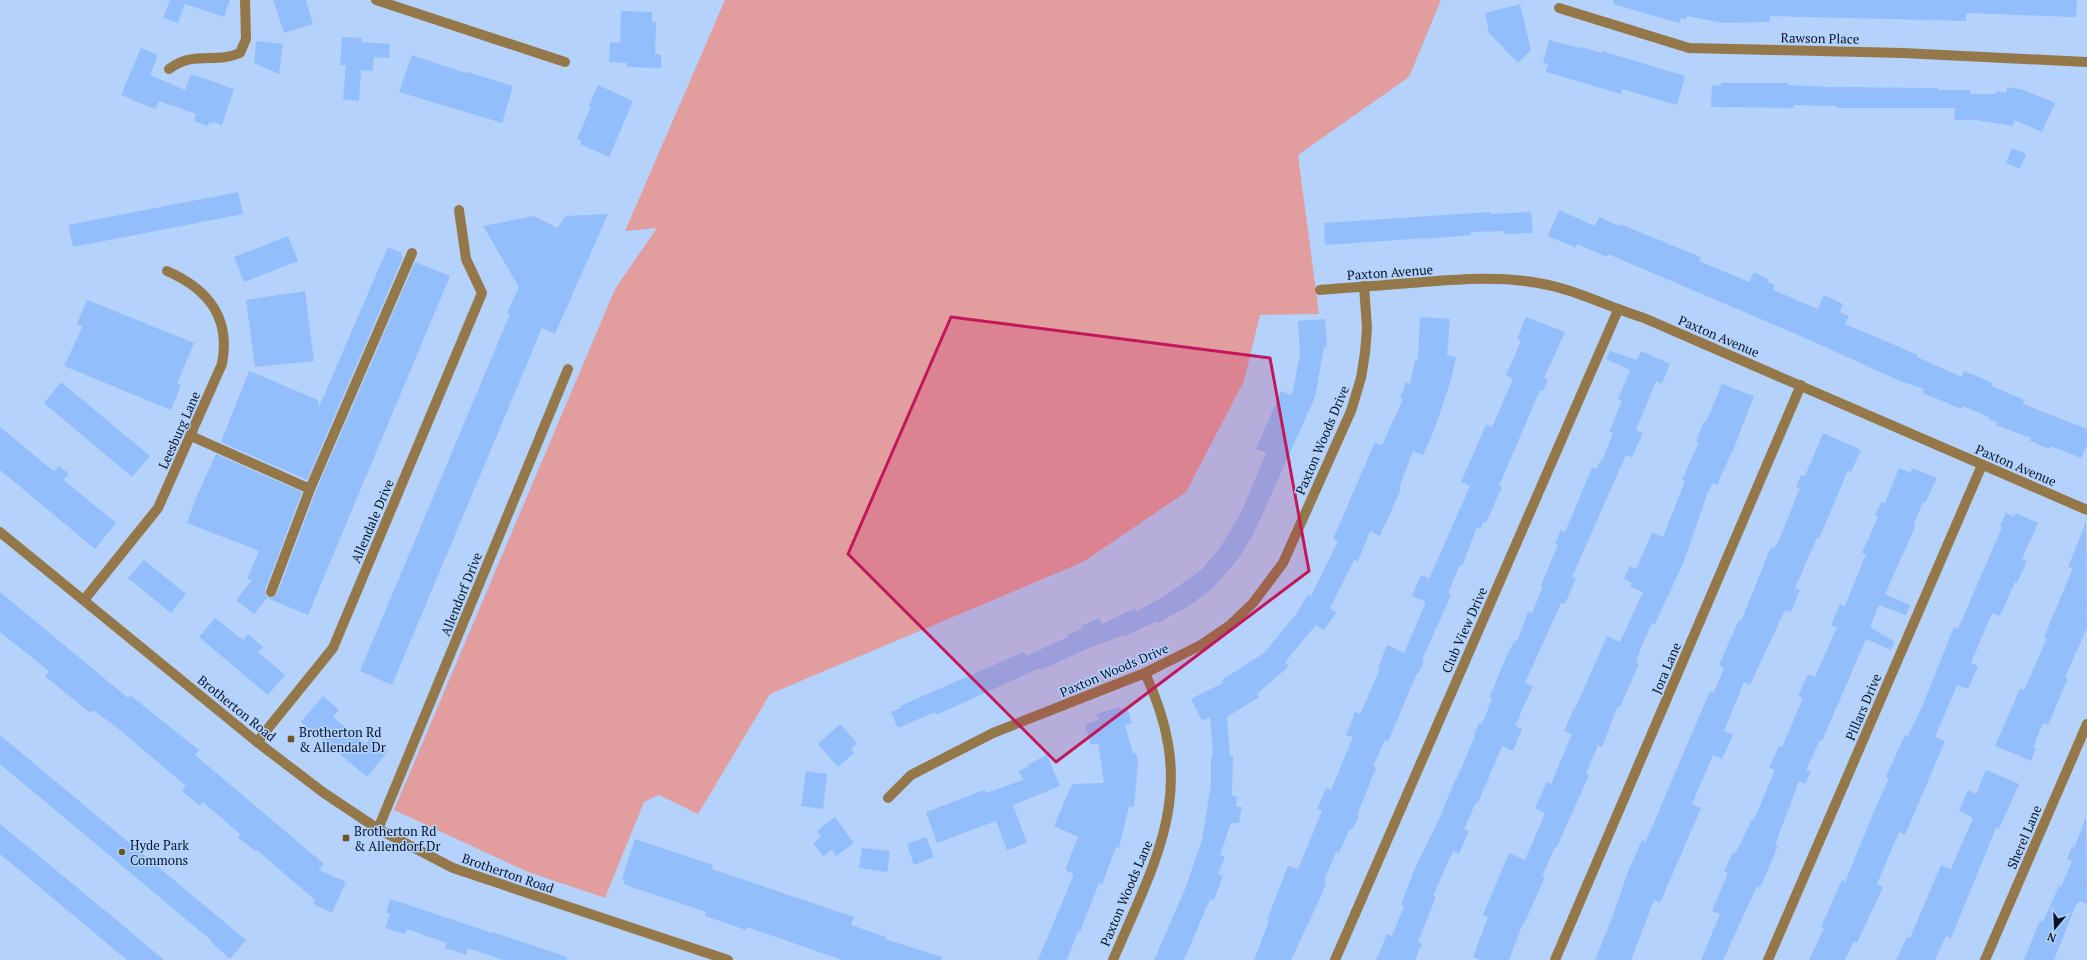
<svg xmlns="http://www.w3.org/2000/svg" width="2087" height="960" font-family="'PT Serif',serif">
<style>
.green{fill:#e29e9f}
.building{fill:#93befc}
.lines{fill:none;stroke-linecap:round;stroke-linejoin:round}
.minor{stroke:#95784a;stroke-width:10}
.marked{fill:#c2185b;fill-opacity:0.2;stroke:#c2185b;stroke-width:3;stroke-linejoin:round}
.poi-dot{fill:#6e5325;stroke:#b4d2fc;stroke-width:1.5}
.labels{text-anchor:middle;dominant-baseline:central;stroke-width:3;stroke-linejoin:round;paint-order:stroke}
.street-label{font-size:13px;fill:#081528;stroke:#b4d2fc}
.poi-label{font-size:13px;fill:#081528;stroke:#b4d2fc;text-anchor:start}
</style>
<rect width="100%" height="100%" fill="#b4d2fc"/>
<path class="green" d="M 725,0 L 1441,0 L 1409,77 L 1298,155 L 1319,314 L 1260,315 L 1244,381 L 1186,492 L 1083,562 L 770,694 L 698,814 L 659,795 L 644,802 L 605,898 L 528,872 L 394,810 L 615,289 L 657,228 L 625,231 Z"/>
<g class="building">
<path d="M 170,0 L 230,0 L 224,17 L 185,4 L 178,23 L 163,18 Z"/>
<path d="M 273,0 L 306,0 L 313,24 L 284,33 Z"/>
<path d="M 1614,0 L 2077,0 L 2076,17 L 1966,13 L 1966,21 L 1770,16 L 1770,22 L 1723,23 L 1687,16 L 1686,19 L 1681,18 L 1679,23 L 1613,4 Z"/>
<path d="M 1520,4 L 1531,50 L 1518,63 L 1489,33 L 1485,13 Z"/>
<path d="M 621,11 L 652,12 L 652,22 L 656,22 L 655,54 L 661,54 L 661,68 L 627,67 L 627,63 L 609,62 L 610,42 L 620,43 Z"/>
<path d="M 342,37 L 362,38 L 362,42 L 390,44 L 389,58 L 374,57 L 373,71 L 361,70 L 359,101 L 343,99 L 346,65 L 340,65 Z"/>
<path d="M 1549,40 L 1580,48 L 1581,47 L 1602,53 L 1602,51 L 1685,76 L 1677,105 L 1622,89 L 1621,94 L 1546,72 L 1548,64 L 1543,63 Z"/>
<path d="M 256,41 L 283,44 L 279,74 L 254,63 Z"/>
<path d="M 141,48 L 158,55 L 150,75 L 185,90 L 191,74 L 234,89 L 222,125 L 213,122 L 212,124 L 208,123 L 208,126 L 194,121 L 196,114 L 159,101 L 155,109 L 121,95 Z"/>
<path d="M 412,55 L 466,73 L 467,72 L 513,86 L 502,123 L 399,92 Z"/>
<path d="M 1721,83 L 1788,83 L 1788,85 L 1828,87 L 1938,88 L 1938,90 L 1970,90 L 1970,94 L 1996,94 L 1997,91 L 2006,93 L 2007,87 L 2024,90 L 2055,103 L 2042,132 L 2014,120 L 2013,126 L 1976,120 L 1954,120 L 1955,108 L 1837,108 L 1837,106 L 1794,105 L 1794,108 L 1711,107 L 1712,85 L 1721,86 Z"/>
<path d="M 598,85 L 633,101 L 609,157 L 580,144 L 582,141 L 577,139 L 591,107 L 589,106 Z"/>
<path d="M 2012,148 L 2026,154 L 2020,169 L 2006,163 Z"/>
<path d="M 238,192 L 243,214 L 73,247 L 68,225 Z"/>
<path d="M 1559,210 L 1595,226 L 1599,217 L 1619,226 L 1620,224 L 1701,257 L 1699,261 L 1749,282 L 1754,272 L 1768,279 L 1767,282 L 1775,285 L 1773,290 L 1818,309 L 1824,295 L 1843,304 L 1840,312 L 1849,316 L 1845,324 L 1918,355 L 1917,357 L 1962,377 L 1964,371 L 1993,383 L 1992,386 L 2024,400 L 2023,404 L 2087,429 L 2087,445 L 2081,458 L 2051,446 L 2050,449 L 2030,441 L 2031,438 L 1996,425 L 1997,422 L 1989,419 L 1989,417 L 1963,406 L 1962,409 L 1922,393 L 1924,389 L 1898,380 L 1805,338 L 1608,254 L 1607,257 L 1577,244 L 1576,248 L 1548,236 Z"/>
<path d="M 1490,212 L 1490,214 L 1531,212 L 1533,233 L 1505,234 L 1505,231 L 1471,232 L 1471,235 L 1426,239 L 1426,238 L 1325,245 L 1324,223 Z"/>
<path d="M 608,214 L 555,334 L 542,328 L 392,685 L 360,671 L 510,314 L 507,313 L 519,287 L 483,226 L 534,216 L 557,228 L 566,216 Z"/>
<path d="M 288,236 L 298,261 L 244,282 L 234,257 Z"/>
<path d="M 388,247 L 402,253 L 401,256 L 403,257 L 307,480 L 221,442 L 249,371 L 318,400 L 319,407 Z"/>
<path d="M 415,262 L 450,276 L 308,615 L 267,598 L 254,614 L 236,600 L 252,580 L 247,579 L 259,551 L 187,523 L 196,498 L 216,454 L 302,492 L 265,590 L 266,596 L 272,598 L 277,594 L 316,491 Z"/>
<path d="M 305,291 L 314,361 L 255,367 L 246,300 Z"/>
<path d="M 87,300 L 194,343 L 177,384 L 181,385 L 171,410 L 64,366 L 83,326 L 77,324 Z"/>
<path d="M 1420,317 L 1450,319 L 1447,355 L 1456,357 L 1451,380 L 1435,428 L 1423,455 L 1413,451 L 1399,488 L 1401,489 L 1380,536 L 1370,531 L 1358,561 L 1354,560 L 1330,608 L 1336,613 L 1324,630 L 1316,625 L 1285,662 L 1289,666 L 1257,694 L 1259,697 L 1227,717 L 1230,756 L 1233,756 L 1232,796 L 1237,797 L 1236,807 L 1242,807 L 1239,823 L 1231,823 L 1220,855 L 1225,857 L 1218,874 L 1223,876 L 1214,900 L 1210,899 L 1184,960 L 1154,960 L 1185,889 L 1202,840 L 1211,784 L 1211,756 L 1213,756 L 1210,717 L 1202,721 L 1191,699 L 1223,683 L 1222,680 L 1264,653 L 1297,613 L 1308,594 L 1311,596 L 1338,541 L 1333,539 L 1375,442 L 1382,445 L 1403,399 L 1400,398 L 1406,382 L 1410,384 L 1415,360 L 1418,360 Z"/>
<path d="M 1526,317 L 1565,332 L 1544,378 L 1548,380 L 1543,391 L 1540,390 L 1499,486 L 1502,487 L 1486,523 L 1483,522 L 1481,529 L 1477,527 L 1462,566 L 1460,565 L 1448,593 L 1451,595 L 1422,660 L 1424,661 L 1418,674 L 1417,673 L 1388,742 L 1385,740 L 1373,766 L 1376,768 L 1357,815 L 1359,816 L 1352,830 L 1350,828 L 1339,853 L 1336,852 L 1324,881 L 1326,882 L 1322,894 L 1291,960 L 1254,960 L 1269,921 L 1267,920 L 1288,866 L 1298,869 L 1322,811 L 1317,809 L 1326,788 L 1331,790 L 1353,737 L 1346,735 L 1355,712 L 1360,714 L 1380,669 L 1378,668 L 1387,645 L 1404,653 L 1426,602 L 1412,596 L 1421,575 L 1429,579 L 1470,486 L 1461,482 L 1486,425 L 1492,427 L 1513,379 L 1506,375 L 1521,341 L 1517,339 Z"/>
<path d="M 1325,319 L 1327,347 L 1324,347 L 1315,397 L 1254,533 L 1239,558 L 1212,589 L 1190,605 L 1158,623 L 1157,621 L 1125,636 L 1124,635 L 1089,648 L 1041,670 L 1040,668 L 936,715 L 935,712 L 898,728 L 891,712 L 901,708 L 900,706 L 1024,652 L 1026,656 L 1068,637 L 1067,635 L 1082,629 L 1081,626 L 1099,618 L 1102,624 L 1135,608 L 1136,612 L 1166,595 L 1201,570 L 1219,549 L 1240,515 L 1266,453 L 1256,449 L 1281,391 L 1292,395 L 1300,354 L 1298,321 Z"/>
<path d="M 1610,351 L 1637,360 L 1641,351 L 1670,364 L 1662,384 L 1656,381 L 1636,430 L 1643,433 L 1632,457 L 1626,455 L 1572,577 L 1576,578 L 1565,604 L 1561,603 L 1525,683 L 1533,686 L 1515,726 L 1522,729 L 1513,751 L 1502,746 L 1478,803 L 1476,802 L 1464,829 L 1469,831 L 1459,854 L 1453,851 L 1433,896 L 1436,897 L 1418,942 L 1422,944 L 1415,960 L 1376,960 L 1387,934 L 1392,936 L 1404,906 L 1401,905 L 1414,870 L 1439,819 L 1455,780 L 1456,780 L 1475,736 L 1474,735 L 1479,723 L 1482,724 L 1492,699 L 1489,698 L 1508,653 L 1515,640 L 1517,641 L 1528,612 L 1532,613 L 1543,586 L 1541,585 L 1558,545 L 1555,544 L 1561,530 L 1565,532 L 1592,468 L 1597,469 L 1600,461 L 1602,461 L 1613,433 L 1609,432 L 1622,401 L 1618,399 L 1630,370 L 1606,359 Z"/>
<path d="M 61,382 L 150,456 L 132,477 L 44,403 Z"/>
<path d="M 1722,384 L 1754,396 L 1735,445 L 1717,485 L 1713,483 L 1708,492 L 1684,561 L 1655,624 L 1652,623 L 1640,650 L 1636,663 L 1639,664 L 1620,707 L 1618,706 L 1602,747 L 1598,745 L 1586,774 L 1589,775 L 1557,847 L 1555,847 L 1542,876 L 1545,877 L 1524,924 L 1523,923 L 1509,960 L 1480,960 L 1473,957 L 1488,917 L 1483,915 L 1509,853 L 1525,860 L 1545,813 L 1535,808 L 1547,782 L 1551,784 L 1572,734 L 1564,731 L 1574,708 L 1575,709 L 1607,636 L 1620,642 L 1643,592 L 1630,587 L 1632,583 L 1624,579 L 1630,566 L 1636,569 L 1652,533 L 1663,537 L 1685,481 L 1682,480 L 1699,442 L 1696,441 L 1704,421 L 1706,422 Z"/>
<path d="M 0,427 L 51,469 L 54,471 L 59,466 L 69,474 L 64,479 L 66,482 L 116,523 L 95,549 L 0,470 Z"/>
<path d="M 1823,433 L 1861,450 L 1851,472 L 1848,470 L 1819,539 L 1817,538 L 1795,588 L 1800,590 L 1791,612 L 1785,610 L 1750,685 L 1744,682 L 1724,731 L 1733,735 L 1722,759 L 1713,755 L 1692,804 L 1701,808 L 1660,903 L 1654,900 L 1631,960 L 1595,960 L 1612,918 L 1627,874 L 1642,840 L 1645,842 L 1652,827 L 1710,691 L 1714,692 L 1724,668 L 1719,665 L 1739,620 L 1741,621 L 1771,547 L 1774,548 L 1779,540 L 1800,488 L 1796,487 L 1801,475 L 1805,476 Z"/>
<path d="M 1899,468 L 1911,473 L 1912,468 L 1937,478 L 1925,503 L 1923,502 L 1913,526 L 1915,527 L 1885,594 L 1910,605 L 1906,615 L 1879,605 L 1870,627 L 1895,642 L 1891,650 L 1866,639 L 1822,741 L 1820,740 L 1806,770 L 1811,772 L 1805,784 L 1799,781 L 1775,845 L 1778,846 L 1760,888 L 1757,886 L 1723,960 L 1701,960 L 1720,914 L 1712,911 L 1728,873 L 1724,872 L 1733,852 L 1736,853 L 1752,819 L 1754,820 L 1775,770 L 1769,768 L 1779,746 L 1782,747 L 1803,698 L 1798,696 L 1808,674 L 1815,677 L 1837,627 L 1831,625 L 1840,604 L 1845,606 L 1866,554 L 1862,553 L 1878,517 L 1875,515 L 1881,502 L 1885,503 Z"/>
<path d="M 2006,513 L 2014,517 L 2016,513 L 2038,523 L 2022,559 L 2027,561 L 2017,583 L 2015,582 L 2000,616 L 1992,613 L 1971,663 L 1978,666 L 1968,689 L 1957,685 L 1935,737 L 1945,741 L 1905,835 L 1899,832 L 1877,884 L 1883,887 L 1857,943 L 1854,941 L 1845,960 L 1809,960 L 1824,928 L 1821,927 L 1842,880 L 1845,882 L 1875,809 L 1889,778 L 1886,777 L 1905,735 L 1908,736 L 1922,707 L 1954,627 L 1958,629 L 2002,527 L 2000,526 Z"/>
<path d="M 2086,522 L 2087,628 L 2065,677 L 2068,678 L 2048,725 L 2043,723 L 2033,748 L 2036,749 L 2031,761 L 1995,746 L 2020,689 L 2024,690 L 2047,638 L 2044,637 L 2073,568 L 2068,567 Z"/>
<path d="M 144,560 L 186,594 L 171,613 L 128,578 Z"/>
<path d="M 0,592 L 128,698 L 130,695 L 199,750 L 195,755 L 324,864 L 319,870 L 346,882 L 332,913 L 313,904 L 315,900 L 257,850 L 256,852 L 238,837 L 240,834 L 203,802 L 200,806 L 182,791 L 186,786 L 115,726 L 93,710 L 90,713 L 45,676 L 49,671 L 0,632 Z"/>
<path d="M 215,618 L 243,640 L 248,634 L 263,647 L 258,652 L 285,675 L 268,695 L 199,637 Z"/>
<path d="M 323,696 L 339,710 L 333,717 L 366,744 L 371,737 L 388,751 L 367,777 L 301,722 Z"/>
<path d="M 1119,707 L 1120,709 L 1127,707 L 1132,723 L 1125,725 L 1133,754 L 1136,753 L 1138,763 L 1134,807 L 1129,806 L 1119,848 L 1116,847 L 1102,885 L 1099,883 L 1080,932 L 1078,931 L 1067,960 L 1038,960 L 1074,874 L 1065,870 L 1078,837 L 1054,826 L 1072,784 L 1104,783 L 1098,743 L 1091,745 L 1085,724 L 1099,720 L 1096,714 Z"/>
<path d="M 840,724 L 857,743 L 851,749 L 854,753 L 838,767 L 818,744 Z"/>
<path d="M 0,735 L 246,940 L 230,959 L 211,942 L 212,941 L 0,764 Z"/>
<path d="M 1047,755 L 1060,786 L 1013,805 L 1027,843 L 1007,850 L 996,821 L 937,843 L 926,812 L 984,790 L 986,793 L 1023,780 L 1019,771 L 1028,767 L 1027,765 Z"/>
<path d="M 1986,770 L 2019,784 L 1999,829 L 1996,828 L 1951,938 L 1946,936 L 1935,960 L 1896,960 L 1907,937 L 1910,938 L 1941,865 L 1951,869 L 1973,818 L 1959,811 L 1968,790 L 1976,794 Z"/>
<path d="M 806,771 L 827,774 L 823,809 L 801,806 Z"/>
<path d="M 835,817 L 854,843 L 836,856 L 832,850 L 823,856 L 813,843 L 821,837 L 817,831 Z"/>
<path d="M 2086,817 L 2087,904 L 2080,901 L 2076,905 L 2054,960 L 2024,960 L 2040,920 L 2043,922 L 2059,886 L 2061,887 L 2072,861 L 2067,859 L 2072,847 L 2074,848 Z"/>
<path d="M 0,824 L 119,922 L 164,960 L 127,960 L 0,854 Z"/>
<path d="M 926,837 L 934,857 L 914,865 L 907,844 Z"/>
<path d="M 635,839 L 713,865 L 712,869 L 854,917 L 851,925 L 886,937 L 885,939 L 942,957 L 942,960 L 842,960 L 747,927 L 746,930 L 705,916 L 706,912 L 623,884 L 625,880 L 622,879 Z"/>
<path d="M 862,848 L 890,851 L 887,872 L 859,868 Z"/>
<path d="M 390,899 L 492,933 L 492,932 L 567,957 L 566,960 L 503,960 L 468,948 L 466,955 L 445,948 L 447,943 L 407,929 L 405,934 L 385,928 L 390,914 L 386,913 Z"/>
</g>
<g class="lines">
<g class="minor">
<path d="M 376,0 L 565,62"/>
<path d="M 1559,8 L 1689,48 L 1903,53 L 2087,62"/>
<path d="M 169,69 C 195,50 215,64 240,53 L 246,39 L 245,0"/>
<path d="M 1320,290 C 1354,287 1389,285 1423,282 C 1462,279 1499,276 1538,283 C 1575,289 1608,307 1644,318 L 2087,510"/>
<path d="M 191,436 L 310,489"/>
<path d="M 0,532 L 257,742 L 324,793 L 378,829 L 453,868 L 728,960"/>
<path d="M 271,592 L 310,489 L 412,253"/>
<path d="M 84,600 L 158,508 L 222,364 C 231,317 208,289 167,271"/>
<path d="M 257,742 L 333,648 L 482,293 L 466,259 L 459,210"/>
<path d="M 888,798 L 911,775 L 993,733 L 1145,673 L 1201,645 L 1229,626 L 1253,603 L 1283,563 L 1351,411 L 1361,378 L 1365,353 L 1367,328 L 1364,286"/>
<path d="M 378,829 L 568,369"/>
<path d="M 1113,960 C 1159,853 1199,789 1145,673"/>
<path d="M 1335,960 L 1618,310"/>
<path d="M 1555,960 L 1801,385"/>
<path d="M 1768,960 L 1982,465"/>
<path d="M 1985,960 L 2087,724"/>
</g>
</g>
<path class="marked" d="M 951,317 L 1270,358 L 1309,571 L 1056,762 L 848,554 Z"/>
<g class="poi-dot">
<rect x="287" y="735" width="8" height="8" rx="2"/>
<rect x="342" y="834" width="8" height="8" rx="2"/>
<circle cx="122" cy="852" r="4"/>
</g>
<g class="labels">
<g class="street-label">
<text transform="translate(1820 38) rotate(1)">Rawson Place</text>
<text transform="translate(1390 272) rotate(-4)">Paxton Avenue</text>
<text transform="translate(1719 336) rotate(23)">Paxton Avenue</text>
<text transform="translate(179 430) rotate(-66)">Leesburg Lane</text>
<text transform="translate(1322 440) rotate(-67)">Paxton Woods Drive</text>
<text transform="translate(2016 465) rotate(23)">Paxton Avenue</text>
<text transform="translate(372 521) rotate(-67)">Allendale Drive</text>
<text transform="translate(461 594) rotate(-68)">Allendorf Drive</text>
<text transform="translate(1464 630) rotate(-66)">Club View Drive</text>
<text transform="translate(1666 668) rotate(-67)">Jora Lane</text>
<text transform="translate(1114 670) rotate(-23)">Paxton Woods Drive</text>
<text transform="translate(1863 707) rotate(-67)">Pillars Drive</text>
<text transform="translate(237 708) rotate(39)">Brotherton Road</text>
<text transform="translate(2024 837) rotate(-67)">Sherel Lane</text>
<text transform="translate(508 873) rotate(19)">Brotherton Road</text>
<text transform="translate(1126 893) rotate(-67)">Paxton Woods Lane</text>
</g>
<g class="poi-label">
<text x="299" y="732">Brotherton Rd<tspan x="299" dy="15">&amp; Allendale Dr</tspan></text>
<text x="354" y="831">Brotherton Rd<tspan x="354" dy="15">&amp; Allendorf Dr</tspan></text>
<text x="130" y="845">Hyde Park<tspan x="130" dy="15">Commons</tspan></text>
</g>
</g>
<g transform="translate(2055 928) rotate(199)" stroke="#b4d2fc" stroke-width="3" paint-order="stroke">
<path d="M0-3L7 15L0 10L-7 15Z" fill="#081528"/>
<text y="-6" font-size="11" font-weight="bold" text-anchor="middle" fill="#081528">N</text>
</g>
</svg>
